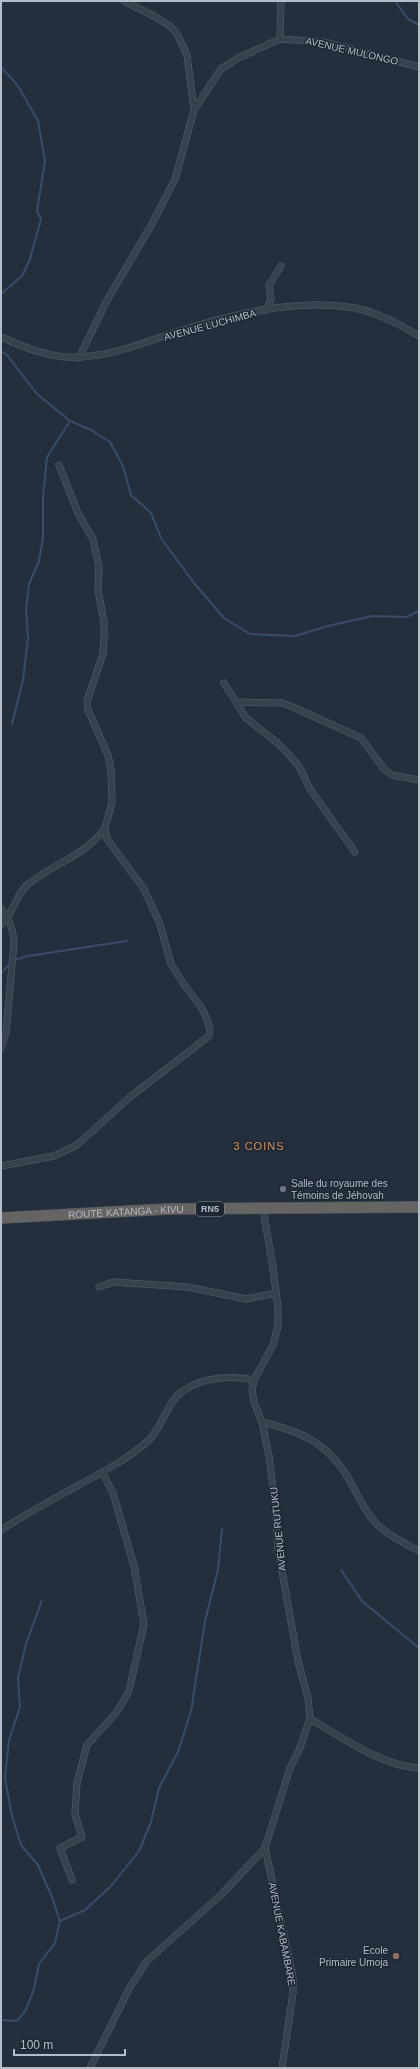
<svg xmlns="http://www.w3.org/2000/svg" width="420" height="2069" font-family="Helvetica,sans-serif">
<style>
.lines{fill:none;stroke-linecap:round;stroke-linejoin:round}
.stream{stroke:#394c67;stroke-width:2}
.minor-casing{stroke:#565f6c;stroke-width:7}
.trunk-casing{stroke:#434c59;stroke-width:12}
.minor{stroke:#38414e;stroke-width:6}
.trunk{stroke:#656462;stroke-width:11}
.worship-dot{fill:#6b7280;stroke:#1d2633;stroke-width:1.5}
.education-dot{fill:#8d6e63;stroke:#1d2633;stroke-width:1.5}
.labels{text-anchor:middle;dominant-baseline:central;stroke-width:3;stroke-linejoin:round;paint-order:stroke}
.shield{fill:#1d2633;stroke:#878f9c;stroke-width:1}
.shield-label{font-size:9px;font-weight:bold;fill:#b4bcc9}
.street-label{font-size:10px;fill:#b4bcc9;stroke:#1d2633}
.poi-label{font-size:10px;fill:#b4bcc9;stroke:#1d2633;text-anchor:start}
.neighbourhood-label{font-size:11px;letter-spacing:1px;fill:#d59563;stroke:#1d2633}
</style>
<rect width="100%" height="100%" fill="#242f3e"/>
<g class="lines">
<g class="stream">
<path d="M 395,1 L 408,19 L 419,25"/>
<path d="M 1,67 L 18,86 L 38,121 L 45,161 L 37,211 L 41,219 L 30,259 L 22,276 L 1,294"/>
<path d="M 1,351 L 7,355 L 37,394 L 70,421 L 91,430 L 110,442 L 123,466 L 131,495 L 151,513 L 161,538 L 194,583 L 224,618 L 250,634 L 295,636 L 328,626 L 372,616 L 407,617 L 419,611"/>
<path d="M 12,724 L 23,680 L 28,638 L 26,609 L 29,584 L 39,561 L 43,538 L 43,496 L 47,457 L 70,421"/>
<path d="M 14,960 L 28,956 L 127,941"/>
<path d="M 1,973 L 11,963"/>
<path d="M 341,1570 L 362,1601 L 419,1648"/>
<path d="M 42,1600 L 26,1644 L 18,1678 L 20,1707 L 9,1740 L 5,1778 L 12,1816 L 21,1845 L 38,1865 L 52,1897 L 60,1921"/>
<path d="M 1,2020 L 17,2021 L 26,2010 L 34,1989 L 39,1964 L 55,1943 L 60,1921 L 85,1910 L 111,1886 L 139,1851 L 151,1822 L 159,1788 L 178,1752 L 191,1711 L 205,1621 L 218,1570 L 222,1529"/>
</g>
<defs>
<g id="minor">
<path d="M 280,39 L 281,1"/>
<path d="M 194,110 L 221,69 L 238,58 L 280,39 L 324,42 L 419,67"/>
<path d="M 266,310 L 271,300 L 269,285 L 281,266"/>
<path d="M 1,337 C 26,348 52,359 80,357 C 112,356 145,342 176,332 C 232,314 297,298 355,308 C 379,313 399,324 419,336"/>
<path d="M 79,358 L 106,302 L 152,224 L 175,179 L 194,110 L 187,55 L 177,34 L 170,26 L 152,15 L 124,1"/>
<path d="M 224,683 L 246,718 L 280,745 L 299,766 L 310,789 L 355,852"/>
<path d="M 237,702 L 282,703 L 295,708 L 361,738 L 384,769 L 392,775 L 419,780"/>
<path d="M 1,909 C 10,920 13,929 14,943 L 6,1033 L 1,1048"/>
<path d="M 1,925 C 13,914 15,897 26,886 C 51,864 86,856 105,828"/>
<path d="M 1,1166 L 54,1156 L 77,1145 L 130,1097 L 209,1036 L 210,1030 L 207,1019 L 201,1007 L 183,983 L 171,964 L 160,924 L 144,889 L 107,839 L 105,828 L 112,802 L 111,770 L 108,755 L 88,710 L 87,701 L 103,654 L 104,638 L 104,622 L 98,590 L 99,567 L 93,539 L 78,513 L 59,465"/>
<path d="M 99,1287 L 113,1282 L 188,1287 L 246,1299 L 276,1293"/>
<path d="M 262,1422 C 303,1432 328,1443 350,1481 C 357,1494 364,1509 373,1520 C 385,1534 404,1543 419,1551"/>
<path d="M 1,1530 C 26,1514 52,1500 77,1486 C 101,1473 126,1460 147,1442 C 163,1428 166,1402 183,1391 C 203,1377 231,1375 254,1380"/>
<path d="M 310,1719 C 342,1737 382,1766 419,1768"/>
<path d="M 265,1848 L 293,1977 L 293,1993 L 282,2068"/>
<path d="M 72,1880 L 60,1848 L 82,1837 L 75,1814 L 77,1783 L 87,1745 L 116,1713 L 129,1691 L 144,1624 L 134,1566 L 113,1493 L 102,1472"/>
<path d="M 90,2068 L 130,1987 L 147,1961 L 222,1894 L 265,1848 L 290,1768 L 299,1750 L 310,1719 L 308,1698 L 298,1661 L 278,1549 L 275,1503 L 269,1456 L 262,1422 L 254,1402 L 252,1390 L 254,1380 L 273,1345 L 278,1326 L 278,1308 L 273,1268 L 263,1209"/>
</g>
<g id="trunk">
<path id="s1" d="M 1,1218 L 168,1209 L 419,1207"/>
</g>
</defs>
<use href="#minor" class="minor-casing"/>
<use href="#trunk" class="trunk-casing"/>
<use href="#minor" class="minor"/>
<use href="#trunk" class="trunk"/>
</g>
<circle class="worship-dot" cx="283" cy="1189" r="4"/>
<circle class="education-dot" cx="396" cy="1956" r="4"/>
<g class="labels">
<rect class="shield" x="196" y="1202" width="28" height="14" rx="3"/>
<g class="shield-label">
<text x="210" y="1209">RN5</text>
</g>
<g class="street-label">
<text transform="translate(352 51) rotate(13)">AVENUE MULONGO</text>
<text transform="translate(210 325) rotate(-15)">AVENUE LUCHIMBA</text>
<text stroke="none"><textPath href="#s1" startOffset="125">ROUTE KATANGA - KIVU</textPath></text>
<text transform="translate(278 1529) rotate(-96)">AVENUE RUTUKU</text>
<text transform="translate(282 1934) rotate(79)">AVENUE KABAMBARE</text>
</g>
<g class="poi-label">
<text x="291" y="1183">Salle du royaume des<tspan x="291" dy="12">Témoins de Jéhovah</tspan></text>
<text x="388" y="1950" text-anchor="end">Ecole<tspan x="388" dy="12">Primaire Umoja</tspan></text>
</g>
<g class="neighbourhood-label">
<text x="259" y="1146">3 COINS</text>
</g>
</g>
<rect width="420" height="2069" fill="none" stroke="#b4bcc9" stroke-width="4"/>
<path d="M14 2049v6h111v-6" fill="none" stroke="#b4bcc9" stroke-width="2"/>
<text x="20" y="2049" font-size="12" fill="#b4bcc9" stroke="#1d2633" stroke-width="3" paint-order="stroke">100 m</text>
</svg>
